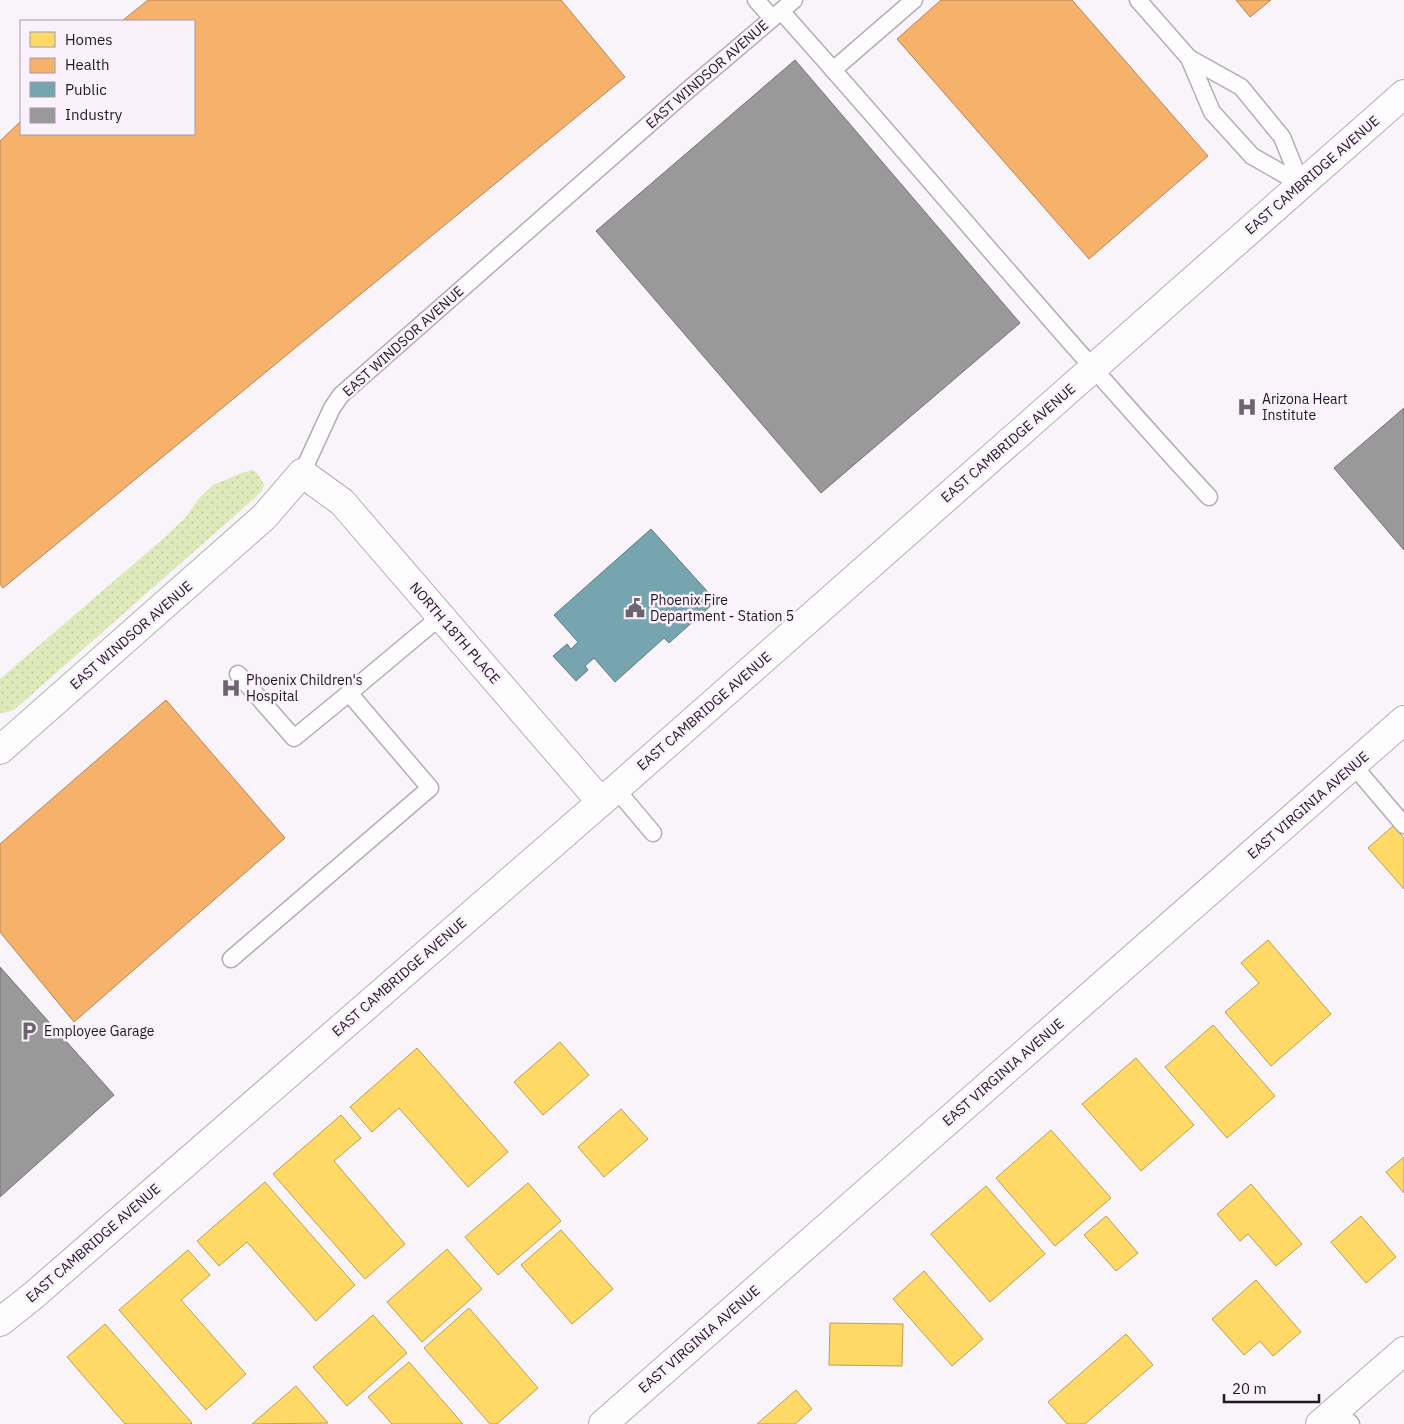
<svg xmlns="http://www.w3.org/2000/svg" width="1404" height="1424" font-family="'IBM Plex Sans',sans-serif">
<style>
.grass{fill:url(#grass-dots)}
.homes{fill:#ffd966;stroke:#bc9f52}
.health{fill:#f6b26b;stroke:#b68455}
.public{fill:#76a5af;stroke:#5c7b85}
.industry{fill:#999;stroke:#757275}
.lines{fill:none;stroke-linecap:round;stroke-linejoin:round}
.service-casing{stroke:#b3adb4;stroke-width:19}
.minor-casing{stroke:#b3adb4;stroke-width:30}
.tertiary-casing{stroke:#b3adb4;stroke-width:30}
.service{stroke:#fefdfe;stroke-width:16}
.minor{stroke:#fefdfe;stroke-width:28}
.tertiary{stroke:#fefdfe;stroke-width:28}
.labels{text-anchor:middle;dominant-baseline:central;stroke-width:5;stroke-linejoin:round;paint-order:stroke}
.street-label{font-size:14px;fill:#201822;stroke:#faf1fc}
.poi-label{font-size:14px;fill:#201822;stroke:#faf1fc;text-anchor:start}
</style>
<defs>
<pattern id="grass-dots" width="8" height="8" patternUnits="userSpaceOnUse" patternTransform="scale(1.25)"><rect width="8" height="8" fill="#dfeabb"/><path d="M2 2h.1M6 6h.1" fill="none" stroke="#bfc8a0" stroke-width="1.8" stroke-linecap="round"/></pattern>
</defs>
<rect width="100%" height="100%" fill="#f9f4f9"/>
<path class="grass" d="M 252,470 C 259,474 261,478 264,485 L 261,492 L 256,497 L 14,710 L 8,712 L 0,713 L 0,679 L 164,538 L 185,518 L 200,497 L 213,485 L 242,473 Z"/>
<g class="homes">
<path d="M 1393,826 L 1404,838 L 1404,889 L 1368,848 Z"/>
<path d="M 1268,940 L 1331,1014 L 1271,1066 L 1225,1012 L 1259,983 L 1241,963 Z"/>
<path d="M 1213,1025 L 1275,1096 L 1227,1138 L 1165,1067 Z"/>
<path d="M 560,1042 L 589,1075 L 543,1115 L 514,1082 Z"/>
<path d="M 417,1048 L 508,1152 L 468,1187 L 399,1108 L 372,1132 L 350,1107 Z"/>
<path d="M 1136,1058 L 1194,1125 L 1141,1171 L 1082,1104 Z"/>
<path d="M 621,1109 L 648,1139 L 604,1177 L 578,1147 Z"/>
<path d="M 341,1115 L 361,1138 L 334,1161 L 405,1244 L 365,1279 L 273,1174 Z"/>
<path d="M 1051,1130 L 1111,1198 L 1055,1246 L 996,1178 Z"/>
<path d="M 1404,1157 L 1404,1193 L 1386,1172 Z"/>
<path d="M 265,1182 L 355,1285 L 316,1321 L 247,1242 L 219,1266 L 197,1241 Z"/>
<path d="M 528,1183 L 561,1221 L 498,1275 L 465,1237 Z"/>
<path d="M 1251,1184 L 1302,1244 L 1276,1266 L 1248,1234 L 1240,1241 L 1217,1214 Z"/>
<path d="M 986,1186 L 1045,1254 L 990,1302 L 931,1234 Z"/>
<path d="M 1106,1216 L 1138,1253 L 1116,1271 L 1084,1235 Z"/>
<path d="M 1361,1216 L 1396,1257 L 1366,1283 L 1331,1242 Z"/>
<path d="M 561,1230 L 613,1289 L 572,1324 L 521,1265 Z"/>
<path d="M 447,1249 L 482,1289 L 422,1342 L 387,1302 Z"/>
<path d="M 188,1250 L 210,1275 L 181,1300 L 246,1374 L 206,1410 L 119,1310 Z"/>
<path d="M 924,1271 L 983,1339 L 952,1366 L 893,1299 Z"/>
<path d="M 1256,1280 L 1301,1332 L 1273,1356 L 1260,1341 L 1244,1355 L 1212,1319 Z"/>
<path d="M 469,1308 L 538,1388 L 497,1424 L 490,1424 L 424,1348 Z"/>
<path d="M 373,1315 L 407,1353 L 347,1406 L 313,1367 Z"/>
<path d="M 830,1323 L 903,1324 L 902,1366 L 829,1365 Z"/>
<path d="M 105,1324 L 192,1423 L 191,1424 L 125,1424 L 67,1357 Z"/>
<path d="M 1126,1334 L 1153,1365 L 1085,1424 L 1067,1424 L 1048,1402 Z"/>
<path d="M 409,1362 L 463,1424 L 392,1424 L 368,1397 Z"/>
<path d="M 296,1386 L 328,1423 L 252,1424 Z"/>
<path d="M 796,1390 L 812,1409 L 795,1424 L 757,1424 Z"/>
</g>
<g class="health">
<path d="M 148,0 L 561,0 L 625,77 L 3,588 L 0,584 L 0,141 L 21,121 L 21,134 L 194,134 L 194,21 L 122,21 Z"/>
<path d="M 941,0 L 1072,0 L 1208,156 L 1089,259 L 897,39 Z"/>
<path d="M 1236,0 L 1271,0 L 1250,17 Z"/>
<path d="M 166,700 L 285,838 L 74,1022 L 0,932 L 0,844 Z"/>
</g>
<path class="public" d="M 651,529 L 716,601 L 669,643 L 664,638 L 615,682 L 594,658 L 585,666 L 588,670 L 576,681 L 553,656 L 567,644 L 571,649 L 578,642 L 554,615 Z"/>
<g class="industry">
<path d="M 795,60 L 1020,323 L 821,493 L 596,231 Z"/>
<path d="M 1404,408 L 1404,550 L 1334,468 Z"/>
<path d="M 0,967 L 114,1095 L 0,1197 Z"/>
</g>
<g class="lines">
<defs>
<g id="service">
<path d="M 756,0 L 772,18"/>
<path d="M 1138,0 L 1189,58 L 1212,112 L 1252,156 L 1301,184"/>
<path d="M 781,11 C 925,172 1063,339 1209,497"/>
<path d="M 1189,58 L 1241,87 L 1282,137 L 1301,184"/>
<path d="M 833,70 L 914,0"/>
<path d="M 302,473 L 332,408 L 341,395 L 688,90 L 794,0"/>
<path d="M 238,674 L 294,738 L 349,693"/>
<path d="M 1353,765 L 1404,825"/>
<path d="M 616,789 L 653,833"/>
<path d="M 231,959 L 430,788 L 349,693 L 441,616"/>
<path d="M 1336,1410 L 1351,1424"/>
</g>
<g id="minor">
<path d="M 0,750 L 264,517 L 302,473 L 342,502 L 601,802"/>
<path d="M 603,1424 L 1404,720"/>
<path d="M 1320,1424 L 1404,1351"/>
</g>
<path id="tertiary" d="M 0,1322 L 34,1295 L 616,789 L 1404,94"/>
</defs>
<use href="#service" class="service-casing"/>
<use href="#minor" class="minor-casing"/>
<use href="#tertiary" class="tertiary-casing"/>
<use href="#service" class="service"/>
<use href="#minor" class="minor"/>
<use href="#tertiary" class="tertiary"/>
</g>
<defs>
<symbol id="hospital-bare" viewBox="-9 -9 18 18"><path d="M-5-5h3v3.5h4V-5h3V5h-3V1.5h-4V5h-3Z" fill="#6c656d" stroke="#faf1fc" stroke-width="2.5" paint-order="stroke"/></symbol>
<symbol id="civic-bare" viewBox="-9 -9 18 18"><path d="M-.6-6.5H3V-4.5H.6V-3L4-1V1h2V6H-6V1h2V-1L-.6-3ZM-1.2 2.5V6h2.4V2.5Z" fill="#6c656d" stroke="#faf1fc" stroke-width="2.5" paint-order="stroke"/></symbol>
<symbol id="parking-bare" viewBox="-9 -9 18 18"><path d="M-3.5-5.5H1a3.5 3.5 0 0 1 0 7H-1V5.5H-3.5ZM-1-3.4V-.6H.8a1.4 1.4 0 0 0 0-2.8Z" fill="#6c656d" stroke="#faf1fc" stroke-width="2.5" paint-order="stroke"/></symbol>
</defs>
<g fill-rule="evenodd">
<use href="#hospital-bare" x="1233" y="393" width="28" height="28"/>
<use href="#civic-bare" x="621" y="594" width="28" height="28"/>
<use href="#hospital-bare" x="217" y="674" width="28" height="28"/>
<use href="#parking-bare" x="15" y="1017" width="28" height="28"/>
</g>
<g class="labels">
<g class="street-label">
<text transform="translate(707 74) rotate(-41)">EAST WINDSOR AVENUE</text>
<text transform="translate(1312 175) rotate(-41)">EAST CAMBRIDGE AVENUE</text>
<text transform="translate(403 341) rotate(-42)">EAST WINDSOR AVENUE</text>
<text transform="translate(1008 443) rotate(-41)">EAST CAMBRIDGE AVENUE</text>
<text transform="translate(455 633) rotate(49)">NORTH 18TH PLACE</text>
<text transform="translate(131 635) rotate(-41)">EAST WINDSOR AVENUE</text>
<text transform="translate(704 711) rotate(-41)">EAST CAMBRIDGE AVENUE</text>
<text transform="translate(1308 805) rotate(-41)">EAST VIRGINIA AVENUE</text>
<text transform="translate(399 977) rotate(-41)">EAST CAMBRIDGE AVENUE</text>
<text transform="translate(1003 1072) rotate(-41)">EAST VIRGINIA AVENUE</text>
<text transform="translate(93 1243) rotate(-41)">EAST CAMBRIDGE AVENUE</text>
<text transform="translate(699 1339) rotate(-41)">EAST VIRGINIA AVENUE</text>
</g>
<g class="poi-label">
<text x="1262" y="399">Arizona Heart<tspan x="1262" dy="16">Institute</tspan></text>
<text x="650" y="600">Phoenix Fire<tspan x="650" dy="16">Department - Station 5</tspan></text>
<text x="246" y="680">Phoenix Children's<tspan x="246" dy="16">Hospital</tspan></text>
<text x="44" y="1031">Employee Garage</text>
</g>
</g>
<rect x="20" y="20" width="175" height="115" fill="#faf1fc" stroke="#a39aa5"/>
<rect x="30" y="32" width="25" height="15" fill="#ffd966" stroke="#a39aa5"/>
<text x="65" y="45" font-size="15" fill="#201822">Homes</text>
<rect x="30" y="58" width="25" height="15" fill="#f6b26b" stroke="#a39aa5"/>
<text x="65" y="70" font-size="15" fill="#201822">Health</text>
<rect x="30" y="82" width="25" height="15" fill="#76a5af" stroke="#a39aa5"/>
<text x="65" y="95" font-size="15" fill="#201822">Public</text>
<rect x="30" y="108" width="25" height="15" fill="#999999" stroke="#a39aa5"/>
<text x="65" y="120" font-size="15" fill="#201822">Industry</text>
<path d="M1224 1394v8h95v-8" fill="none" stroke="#201822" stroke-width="2.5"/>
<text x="1232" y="1394" font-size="15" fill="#201822" stroke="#faf1fc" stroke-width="4" paint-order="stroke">20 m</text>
</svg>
